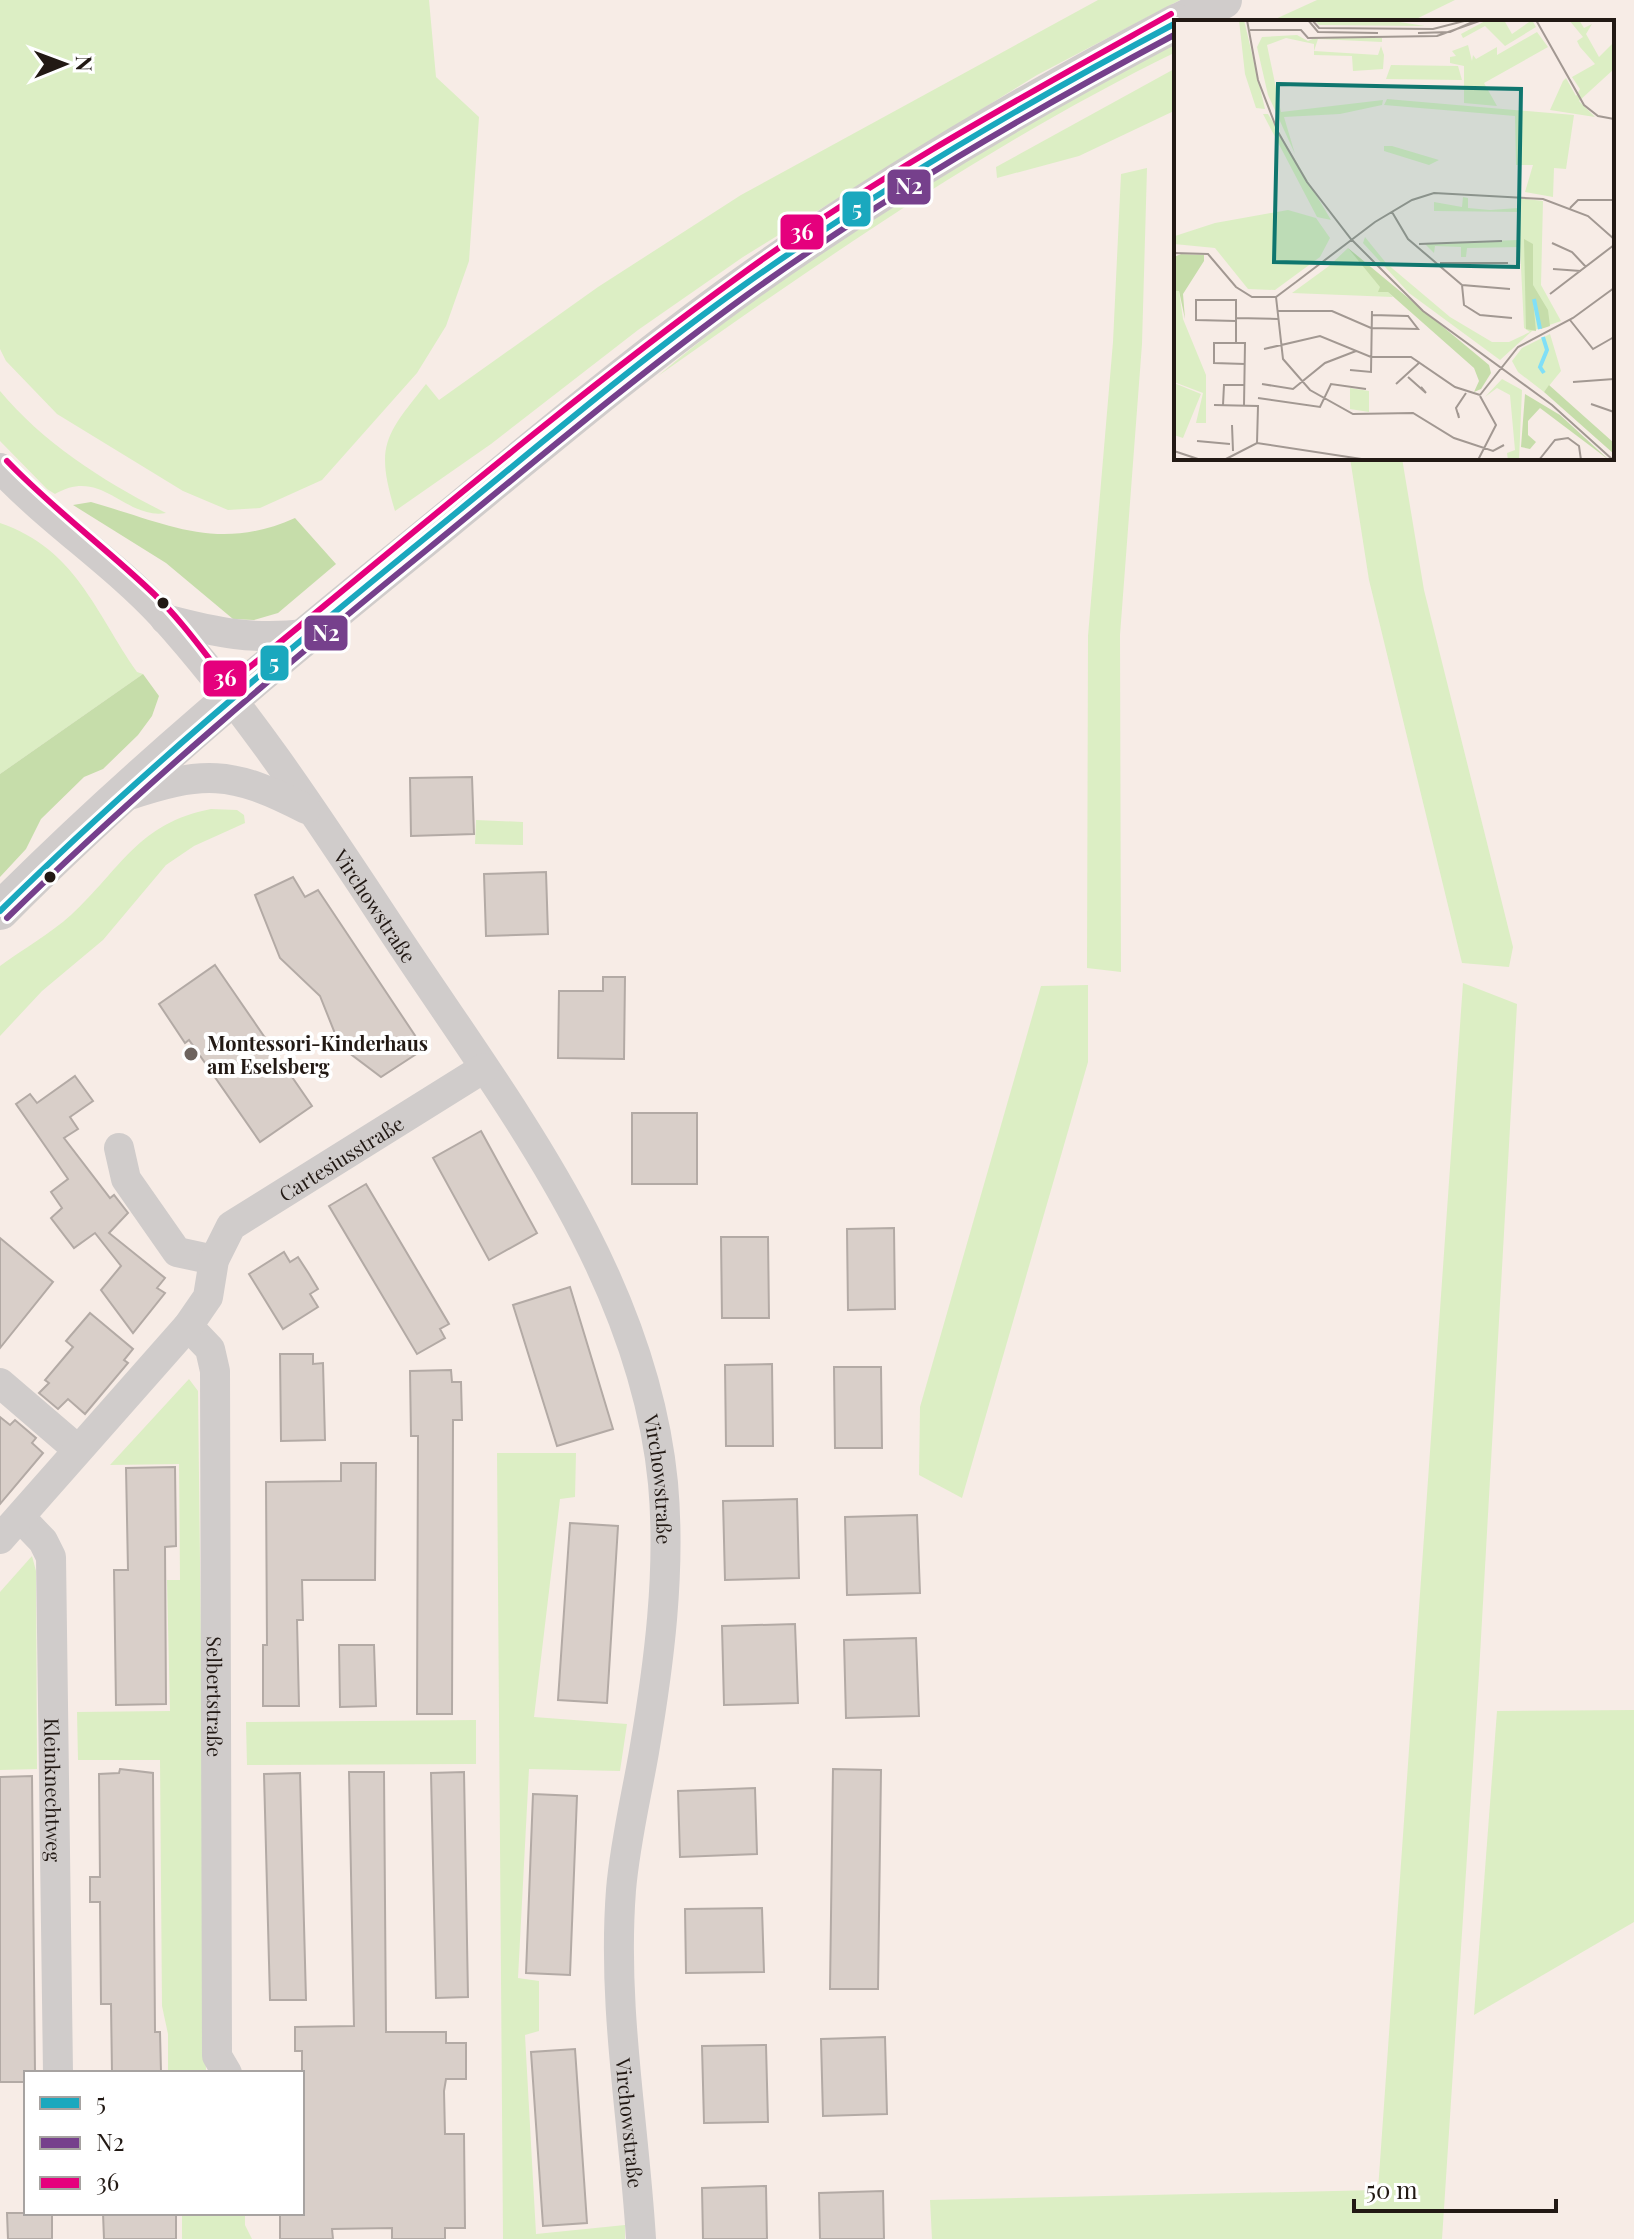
<svg xmlns="http://www.w3.org/2000/svg" width="1634" height="2239" font-family="'Playfair Display',serif">
<style>
.green{fill:#dceec4}
.forest{fill:#c6ddaa}
.building{fill:#d9cfc9;stroke:#b3aaa5;stroke-width:2}
.lines{fill:none;stroke-linecap:round;stroke-linejoin:round}
.minor{stroke:#d0cccb;stroke-width:30}
.major{stroke:#d0cccb;stroke-width:38}
.bus-1-casing{stroke:#fff;stroke-width:12}
.bus-2-casing{stroke:#fff;stroke-width:12}
.bus-3-casing{stroke:#fff;stroke-width:12}
.bus-1{stroke:#1aa8be;stroke-width:6}
.bus-2{stroke:#76408c;stroke-width:6}
.bus-3{stroke:#e5007d;stroke-width:6}
.bus-dot{fill:#221914;stroke:#fff;stroke-width:3}
.poi-dot{fill:#6d635e;stroke:#fff;stroke-width:3}
.labels{text-anchor:middle;dominant-baseline:central;stroke-width:8;stroke-linejoin:round;paint-order:stroke}
.street-label{font-size:20px;fill:#221914;stroke:#fff}
.poi-label{font-size:20px;font-weight:bold;fill:#221914;stroke:#fff;text-anchor:start}
.inset-river{fill:none;stroke:#80dff7;stroke-width:4}
.inset-road{fill:none;stroke:#a29892;stroke-width:2}
.view{fill:#0f766e;fill-opacity:0.15;stroke:#0f766e;stroke-width:4}
.inset-edge{fill:none;stroke:#221914;stroke-width:4}
.line-badge{stroke:#fff;stroke-width:3}
.badge-label{font-size:22px;text-anchor:middle;font-weight:bold;fill:#fff}
</style>
<rect width="100%" height="100%" fill="#f7ece6"/>
<g class="green">
<path d="M 0,0 L 429,0 L 436,77 L 479,117 L 469,261 L 446,326 L 417,373 L 322,480 L 260,508 L 228,510 L 183,491 L 57,414 L 6,361 L 0,349 Z"/>
<path d="M 1098,0 L 1180,0 L 1037,75 L 743,257 L 638,330 L 491,444 L 395,511 C 375,445 385,436 426,384 L 439,400 L 598,287 L 741,195 Z"/>
<path d="M 1317,0 L 1455,0 L 1410,22 L 1269,22 Z"/>
<path d="M 1176,40 L 1176,52 C 994,141 823,259 658,376 C 815,241 997,142 1176,40 Z"/>
<path d="M 1176,68 L 1176,110 L 1079,156 L 997,178 L 996,167 Z"/>
<path d="M 1147,168 L 1142,344 L 1120,635 L 1121,972 L 1087,968 L 1088,636 L 1113,342 L 1121,174 Z"/>
<path d="M 0,391 C 43,443 106,483 166,513 C 125,520 102,466 55,494 L 47,489 L 0,441 Z"/>
<path d="M 1350,458 L 1402,458 L 1424,590 L 1513,947 L 1509,967 L 1462,963 L 1369,580 Z"/>
<path d="M 0,523 C 76,549 95,612 137,672 L 143,674 L 0,774 Z"/>
<path d="M 211,809 L 237,810 L 244,815 L 245,823 L 194,846 L 166,865 L 103,940 L 42,991 L 0,1036 L 0,966 C 23,949 50,934 71,915 C 121,869 138,823 211,809 Z"/>
<path d="M 476,820 L 523,822 L 523,845 L 475,844 Z"/>
<path d="M 1463,983 L 1517,1004 L 1479,1673 L 1442,2239 L 932,2239 L 930,2200 L 1378,2190 Z"/>
<path d="M 1088,985 L 1088,1062 L 962,1498 L 919,1475 L 920,1407 L 1041,986 Z"/>
<path d="M 189,1379 L 198,1391 L 206,2073 L 168,2073 L 168,2034 L 162,2006 L 160,1760 L 78,1760 L 77,1712 L 170,1711 L 167,1580 L 180,1580 L 179,1464 L 110,1465 Z"/>
<path d="M 497,1453 L 576,1453 L 575,1497 L 560,1499 L 534,1717 L 627,1724 L 620,1771 L 529,1769 L 518,1978 L 539,1981 L 539,2031 L 525,2035 L 536,2234 L 625,2225 L 625,2239 L 503,2239 Z"/>
<path d="M 32,1556 L 36,1571 L 37,1769 L 0,1770 L 0,1592 Z"/>
<path d="M 1634,1710 L 1634,1922 L 1474,2015 L 1497,1711 Z"/>
<path d="M 476,1720 L 476,1764 L 247,1765 L 246,1722 Z"/>
<path d="M 182,2213 L 245,2213 L 245,2225 L 252,2239 L 182,2239 Z"/>
</g>
<g class="forest">
<path d="M 91,502 C 166,523 217,553 295,518 L 336,564 L 278,613 L 254,620 L 233,619 L 166,563 L 73,505 Z"/>
<path d="M 143,674 L 159,696 L 152,716 L 138,735 L 103,769 L 84,777 L 41,819 L 26,849 L 0,877 L 0,774 Z"/>
</g>
<g class="building">
<path d="M 472,777 L 474,834 L 411,836 L 410,778 Z"/>
<path d="M 546,872 L 548,934 L 486,936 L 484,874 Z"/>
<path d="M 293,877 L 305,897 L 318,890 L 424,1049 L 381,1077 L 340,1046 L 320,996 L 280,958 L 255,895 Z"/>
<path d="M 215,965 L 312,1106 L 260,1142 L 189,1040 L 185,1043 L 159,1004 Z"/>
<path d="M 603,977 L 625,977 L 624,1059 L 558,1058 L 559,991 L 603,991 Z"/>
<path d="M 75,1076 L 93,1101 L 70,1117 L 78,1129 L 64,1138 L 110,1198 L 114,1195 L 128,1213 L 109,1233 L 165,1278 L 157,1288 L 165,1293 L 133,1333 L 101,1290 L 121,1266 L 95,1233 L 74,1248 L 51,1218 L 62,1208 L 51,1192 L 68,1179 L 16,1104 L 30,1094 L 37,1103 Z"/>
<rect x="632" y="1113" width="65" height="71"/>
<path d="M 481,1131 L 537,1233 L 489,1260 L 433,1158 Z"/>
<path d="M 366,1184 L 449,1324 L 440,1329 L 445,1338 L 417,1354 L 329,1206 Z"/>
<path d="M 894,1228 L 895,1309 L 848,1310 L 847,1229 Z"/>
<path d="M 721,1237 L 768,1237 L 769,1318 L 722,1318 Z"/>
<path d="M 0,1238 L 53,1282 L 0,1348 Z"/>
<path d="M 284,1252 L 290,1262 L 298,1257 L 309,1274 L 318,1289 L 310,1294 L 318,1307 L 283,1329 L 249,1274 Z"/>
<path d="M 570,1287 L 613,1429 L 557,1446 L 513,1305 Z"/>
<path d="M 90,1313 L 133,1349 L 124,1360 L 128,1363 L 85,1414 L 68,1399 L 58,1409 L 39,1393 L 49,1383 L 45,1380 L 73,1347 L 66,1341 Z"/>
<path d="M 280,1354 L 313,1354 L 313,1364 L 323,1363 L 325,1440 L 281,1441 Z"/>
<path d="M 772,1364 L 773,1446 L 726,1446 L 725,1365 Z"/>
<path d="M 834,1367 L 881,1367 L 882,1448 L 835,1448 Z"/>
<path d="M 451,1370 L 452,1382 L 461,1382 L 462,1420 L 453,1420 L 452,1714 L 417,1714 L 418,1436 L 411,1436 L 410,1371 Z"/>
<path d="M 0,1417 L 10,1425 L 15,1420 L 36,1438 L 32,1443 L 43,1453 L 0,1504 Z"/>
<path d="M 341,1463 L 376,1463 L 375,1580 L 302,1580 L 303,1620 L 297,1620 L 299,1706 L 263,1706 L 263,1645 L 267,1645 L 266,1482 L 341,1481 Z"/>
<path d="M 175,1467 L 176,1546 L 165,1547 L 166,1704 L 116,1705 L 114,1570 L 128,1570 L 126,1468 Z"/>
<path d="M 797,1499 L 799,1578 L 725,1580 L 723,1501 Z"/>
<path d="M 917,1515 L 920,1593 L 847,1595 L 845,1517 Z"/>
<path d="M 570,1523 L 618,1526 L 607,1703 L 558,1700 Z"/>
<path d="M 795,1624 L 798,1703 L 724,1705 L 722,1626 Z"/>
<path d="M 916,1638 L 919,1716 L 846,1718 L 844,1640 Z"/>
<path d="M 339,1645 L 374,1645 L 376,1706 L 340,1707 Z"/>
<path d="M 120,1769 L 153,1773 L 155,2032 L 160,2032 L 161,2073 L 112,2073 L 111,2004 L 101,2004 L 100,1902 L 90,1902 L 90,1877 L 100,1877 L 99,1774 L 119,1773 Z"/>
<path d="M 833,1769 L 881,1770 L 878,1989 L 830,1989 Z"/>
<path d="M 349,1772 L 384,1772 L 386,2032 L 446,2032 L 446,2043 L 466,2043 L 466,2079 L 446,2079 L 444,2091 L 445,2134 L 464,2134 L 465,2228 L 445,2228 L 445,2239 L 392,2239 L 392,2228 L 332,2229 L 333,2239 L 280,2239 L 280,2213 L 302,2213 L 302,2051 L 295,2051 L 295,2027 L 354,2026 Z"/>
<path d="M 464,1772 L 468,1997 L 436,1998 L 431,1773 Z"/>
<path d="M 300,1773 L 306,2000 L 270,2000 L 264,1774 Z"/>
<path d="M 32,1776 L 35,2073 L 26,2073 L 26,2082 L 0,2082 L 0,1777 Z"/>
<path d="M 755,1788 L 757,1854 L 680,1857 L 678,1791 Z"/>
<path d="M 533,1794 L 577,1796 L 570,1975 L 526,1973 Z"/>
<path d="M 762,1908 L 764,1972 L 686,1973 L 685,1909 Z"/>
<path d="M 885,2037 L 887,2114 L 823,2116 L 821,2039 Z"/>
<path d="M 766,2045 L 768,2122 L 704,2123 L 702,2046 Z"/>
<path d="M 575,2049 L 587,2223 L 543,2226 L 531,2052 Z"/>
<path d="M 766,2186 L 767,2239 L 703,2239 L 702,2188 Z"/>
<path d="M 883,2191 L 884,2239 L 820,2239 L 819,2193 Z"/>
<path d="M 7,2213 L 52,2213 L 52,2239 L 8,2239 Z"/>
<path d="M 103,2213 L 176,2213 L 176,2239 L 104,2239 Z"/>
</g>
<g class="lines">
<g class="minor">
<path id="s1" d="M 0,468 C 51,522 113,562 163,616 C 254,717 329,835 404,948 C 514,1113 643,1279 663,1483 C 671,1572 659,1664 644,1752 C 636,1798 625,1843 621,1890 C 612,2008 634,2122 641,2239"/>
<path d="M 165,619 C 218,633 252,640 306,634"/>
<path d="M 123,797 C 203,770 231,770 306,809"/>
<path d="M 119,1148 L 126,1179 L 177,1252 L 214,1260"/>
<path id="s2" d="M 188,1326 L 210,1349 L 215,1371 L 217,2056 L 227,2073"/>
<path d="M 0,1383 L 77,1449"/>
<path id="s3" d="M 20,1517 L 43,1541 L 51,1557 L 58,2073"/>
<path id="s4" d="M 0,1539 L 188,1326 L 208,1297 L 214,1260 L 231,1226 L 484,1068"/>
</g>
<g class="major">
<path d="M 1179,22 L 1223,0"/>
<path d="M 0,911 C 133,777 277,658 424,539 C 529,453 634,364 744,285 C 881,187 1027,101 1176,23"/>
</g>
<defs>
<path id="bus-1" d="M 0,911 C 134,779 278,658 424,539 C 530,453 633,364 744,285 C 882,187 1027,102 1176,23"/>
<path id="bus-2" d="M 7,918 C 141,787 284,666 429,548 C 534,462 637,375 747,295 C 883,197 1028,113 1176,34"/>
<path id="bus-3" d="M 7,461 C 53,509 106,548 154,594 C 182,621 205,654 229,684 C 397,547 563,404 738,277 C 874,177 1024,96 1171,14"/>
</defs>
<use href="#bus-1" class="bus-1-casing"/>
<use href="#bus-2" class="bus-2-casing"/>
<use href="#bus-3" class="bus-3-casing"/>
<use href="#bus-1" class="bus-1"/>
<use href="#bus-2" class="bus-2"/>
<use href="#bus-3" class="bus-3"/>
</g>
<g class="bus-dot">
<circle cx="163" cy="603" r="7"/>
<circle cx="50" cy="877" r="7"/>
</g>
<circle class="poi-dot" cx="191" cy="1054" r="8"/>
<g class="labels">
<g class="street-label">
<text stroke="none"><textPath href="#s1" startOffset="580">Virchowstraße</textPath></text>
<text stroke="none"><textPath href="#s4" startOffset="524">Cartesiusstraße</textPath></text>
<text stroke="none"><textPath href="#s1" startOffset="1228">Virchowstraße</textPath></text>
<text stroke="none"><textPath href="#s2" startOffset="380">Selbertstraße</textPath></text>
<text stroke="none"><textPath href="#s3" startOffset="284">Kleinknechtweg</textPath></text>
<text stroke="none"><textPath href="#s1" startOffset="1876">Virchowstraße</textPath></text>
</g>
<g class="poi-label">
<text x="207" y="1042">Montessori-Kinderhaus<tspan x="207" dy="23">am Eselsberg</tspan></text>
</g>
</g>
<g transform="translate(1174 20)">
<rect width="440" height="440" fill="#f7ece6"/>
<path d="M 65,0 L 70,0 L 91,89 L 82,88 L 71,54 ZM 140,0 L 213,0 L 251,6 L 145,5 ZM 313,0 L 330,0 L 338,14 L 358,0 L 362,7 L 331,26 L 311,6 L 289,18 L 287,14 ZM 395,0 L 405,0 L 410,8 L 418,4 L 412,14 L 425,37 L 440,22 L 440,49 L 405,81 L 421,97 L 376,90 L 389,61 L 392,58 L 402,76 L 406,69 L 398,57 L 421,44 L 406,27 L 403,21 L 409,17 ZM 363,12 L 374,27 L 310,63 L 323,86 L 290,83 L 290,46 L 276,43 L 276,37 L 282,36 L 278,31 L 294,25 L 298,41 L 299,35 L 302,39 L 323,27 L 323,35 ZM 123,15 L 134,21 L 143,17 L 208,18 L 208,22 L 144,19 L 140,31 L 204,35 L 207,26 L 210,35 L 209,49 L 179,51 L 178,36 L 140,35 L 140,24 L 112,18 L 93,25 L 107,92 L 209,80 L 208,85 L 166,94 L 110,97 L 121,134 L 94,75 L 83,27 L 88,17 ZM 217,45 L 284,46 L 288,60 L 212,59 ZM 213,79 L 400,95 L 392,149 L 380,148 L 379,177 L 351,172 L 359,145 L 342,145 L 341,96 L 210,85 ZM 89,94 L 94,94 L 157,200 L 143,197 ZM 210,126 L 218,126 L 265,140 L 255,145 L 210,131 ZM 289,177 L 294,178 L 294,188 L 316,190 L 344,188 L 344,178 L 369,181 L 367,265 L 387,301 L 358,311 L 326,340 L 235,273 L 189,223 L 191,217 L 212,243 L 276,297 L 318,322 L 335,322 L 356,312 L 350,308 L 346,227 L 293,228 L 292,237 L 287,237 L 287,227 L 261,226 L 260,233 L 251,224 L 343,220 L 347,192 L 260,191 L 260,182 L 288,187 ZM 114,190 L 142,198 L 156,218 L 146,237 L 101,270 L 74,269 L 41,228 L 0,224 L 1,216 L 41,203 ZM 174,228 L 219,277 L 118,273 L 155,246 ZM 0,271 L 5,271 L 9,299 L 32,355 L 32,403 L 22,403 L 29,373 L 0,362 ZM 376,314 L 387,351 L 370,372 L 344,352 L 338,341 L 348,328 ZM 328,359 L 348,370 L 345,440 L 334,440 L 333,433 L 341,430 L 336,375 L 323,368 L 311,377 ZM 0,363 L 27,374 L 9,418 L 0,415 ZM 176,368 L 195,371 L 195,392 L 176,389 Z" fill="#dceec4"/>
<path d="M 350,219 L 359,224 L 359,265 L 374,290 L 376,306 L 367,309 L 359,279 L 362,311 L 352,309 ZM 174,228 L 315,345 L 317,353 L 307,369 L 300,372 L 305,361 L 300,348 L 214,272 L 204,272 L 206,267 ZM 7,234 L 30,235 L 30,241 L 9,274 L 11,299 L 5,271 L 0,271 L 0,237 ZM 375,365 L 440,423 L 440,434 L 370,372 ZM 351,374 L 386,395 L 435,440 L 366,388 L 354,401 L 354,415 L 362,422 L 356,429 L 347,427 Z" fill="#c6ddaa"/>
<path class="inset-river" d="M 360,279 L 366,309M 369,317 L 373,330 L 366,347 L 370,353"/>
<path class="inset-road" d="M 73,0 L 84,60 L 104,112 L 133,162 L 177,219 L 249,291 L 378,385 L 439,440M 134,0 L 144,12 L 204,13M 138,0 L 145,8 L 259,9 L 294,0M 362,0 L 410,85 L 424,96 L 440,99M 76,10 L 127,10 L 134,18 L 263,16 L 308,0M 244,13 L 276,12 L 303,0M 396,188 L 404,180 L 440,180M 218,192 L 234,219 L 288,265 L 336,269M 378,223 L 398,232 L 412,247M 245,224 L 328,221M 0,233 L 34,234 L 62,267 L 78,277 L 102,277 L 122,262M 266,243 L 334,243M 379,249 L 407,251M 122,262 L 201,202 L 238,180 L 260,173 L 369,179 L 414,196 L 440,219M 288,265 L 290,285 L 306,295 L 338,298M 376,274 L 440,225M 102,277 L 109,339 L 136,370 L 179,394 L 239,393 L 280,418 L 319,431 L 330,425M 103,291 L 158,291 L 197,308 L 244,309 L 234,296 L 198,295M 62,298 L 104,299M 396,300 L 419,329 L 440,317M 62,301 L 22,300 L 22,280 L 62,280 L 62,323 L 71,323 L 70,386M 62,323 L 40,323 L 40,343 L 71,344M 90,329 L 146,316 L 197,337 L 237,337 L 281,367 L 306,375M 176,350 L 197,352 L 198,291M 234,357 L 252,373 L 247,367M 399,362 L 440,359M 88,364 L 119,369 L 151,343 L 182,331M 222,364 L 246,342M 306,375 L 344,327 L 399,298 L 440,268M 84,378 L 146,387 L 157,364 L 192,369M 417,384 L 440,392M 40,385 L 84,386 L 83,423M 49,385 L 50,365 L 70,365M 284,393 L 285,398 L 282,388 L 292,373M 58,405 L 59,431M 23,421 L 56,424M 0,431 L 27,440M 50,440 L 83,423 L 194,440M 304,440 L 322,405 L 306,376M 365,440 L 381,420 L 394,418 L 405,426 L 407,440"/>
<path class="view" d="M 104,64 L 347,69 L 344,247 L 100,242 Z"/>
<rect width="440" height="440" class="inset-edge"/>
</g>
<g class="line-badge">
<rect x="886" y="168" width="46" height="38" rx="8" fill="#76408c"/>
<rect x="841" y="190" width="31" height="38" rx="8" fill="#1aa8be"/>
<rect x="779" y="213" width="46" height="38" rx="8" fill="#e5007d"/>
<rect x="303" y="614" width="46" height="38" rx="8" fill="#76408c"/>
<rect x="259" y="644" width="31" height="38" rx="8" fill="#1aa8be"/>
<rect x="202" y="659" width="46" height="39" rx="8" fill="#e5007d"/>
</g>
<g class="badge-label">
<text x="909" y="194">N2</text>
<text x="857" y="217">5</text>
<text x="802" y="240">36</text>
<text x="326" y="641">N2</text>
<text x="274" y="671">5</text>
<text x="225" y="686">36</text>
</g>
<rect x="24" y="2071" width="280" height="144" fill="#ffffff" stroke="#a7a3a1" stroke-width="2"/>
<rect x="40" y="2097" width="40" height="12" fill="#1aa8be" stroke="#a7a3a1" stroke-width="2"/>
<text x="96" y="2111" font-size="24" fill="#221914">5</text>
<rect x="40" y="2137" width="40" height="12" fill="#76408c" stroke="#a7a3a1" stroke-width="2"/>
<text x="96" y="2151" font-size="24" fill="#221914">N2</text>
<rect x="40" y="2177" width="40" height="12" fill="#e5007d" stroke="#a7a3a1" stroke-width="2"/>
<text x="96" y="2191" font-size="24" fill="#221914">36</text>
<g transform="translate(64 64) rotate(89)" stroke="#ffffff" stroke-width="6" paint-order="stroke">
<path d="M0-6L14 30L0 20L-14 30Z" fill="#221914"/>
<text y="-12" font-size="22" font-weight="bold" text-anchor="middle" fill="#221914">N</text>
</g>
<path d="M1354 2199v12h202v-12" fill="none" stroke="#221914" stroke-width="4"/>
<text x="1366" y="2199" font-size="24" fill="#221914" stroke="#ffffff" stroke-width="6" paint-order="stroke">50 m</text>
</svg>
